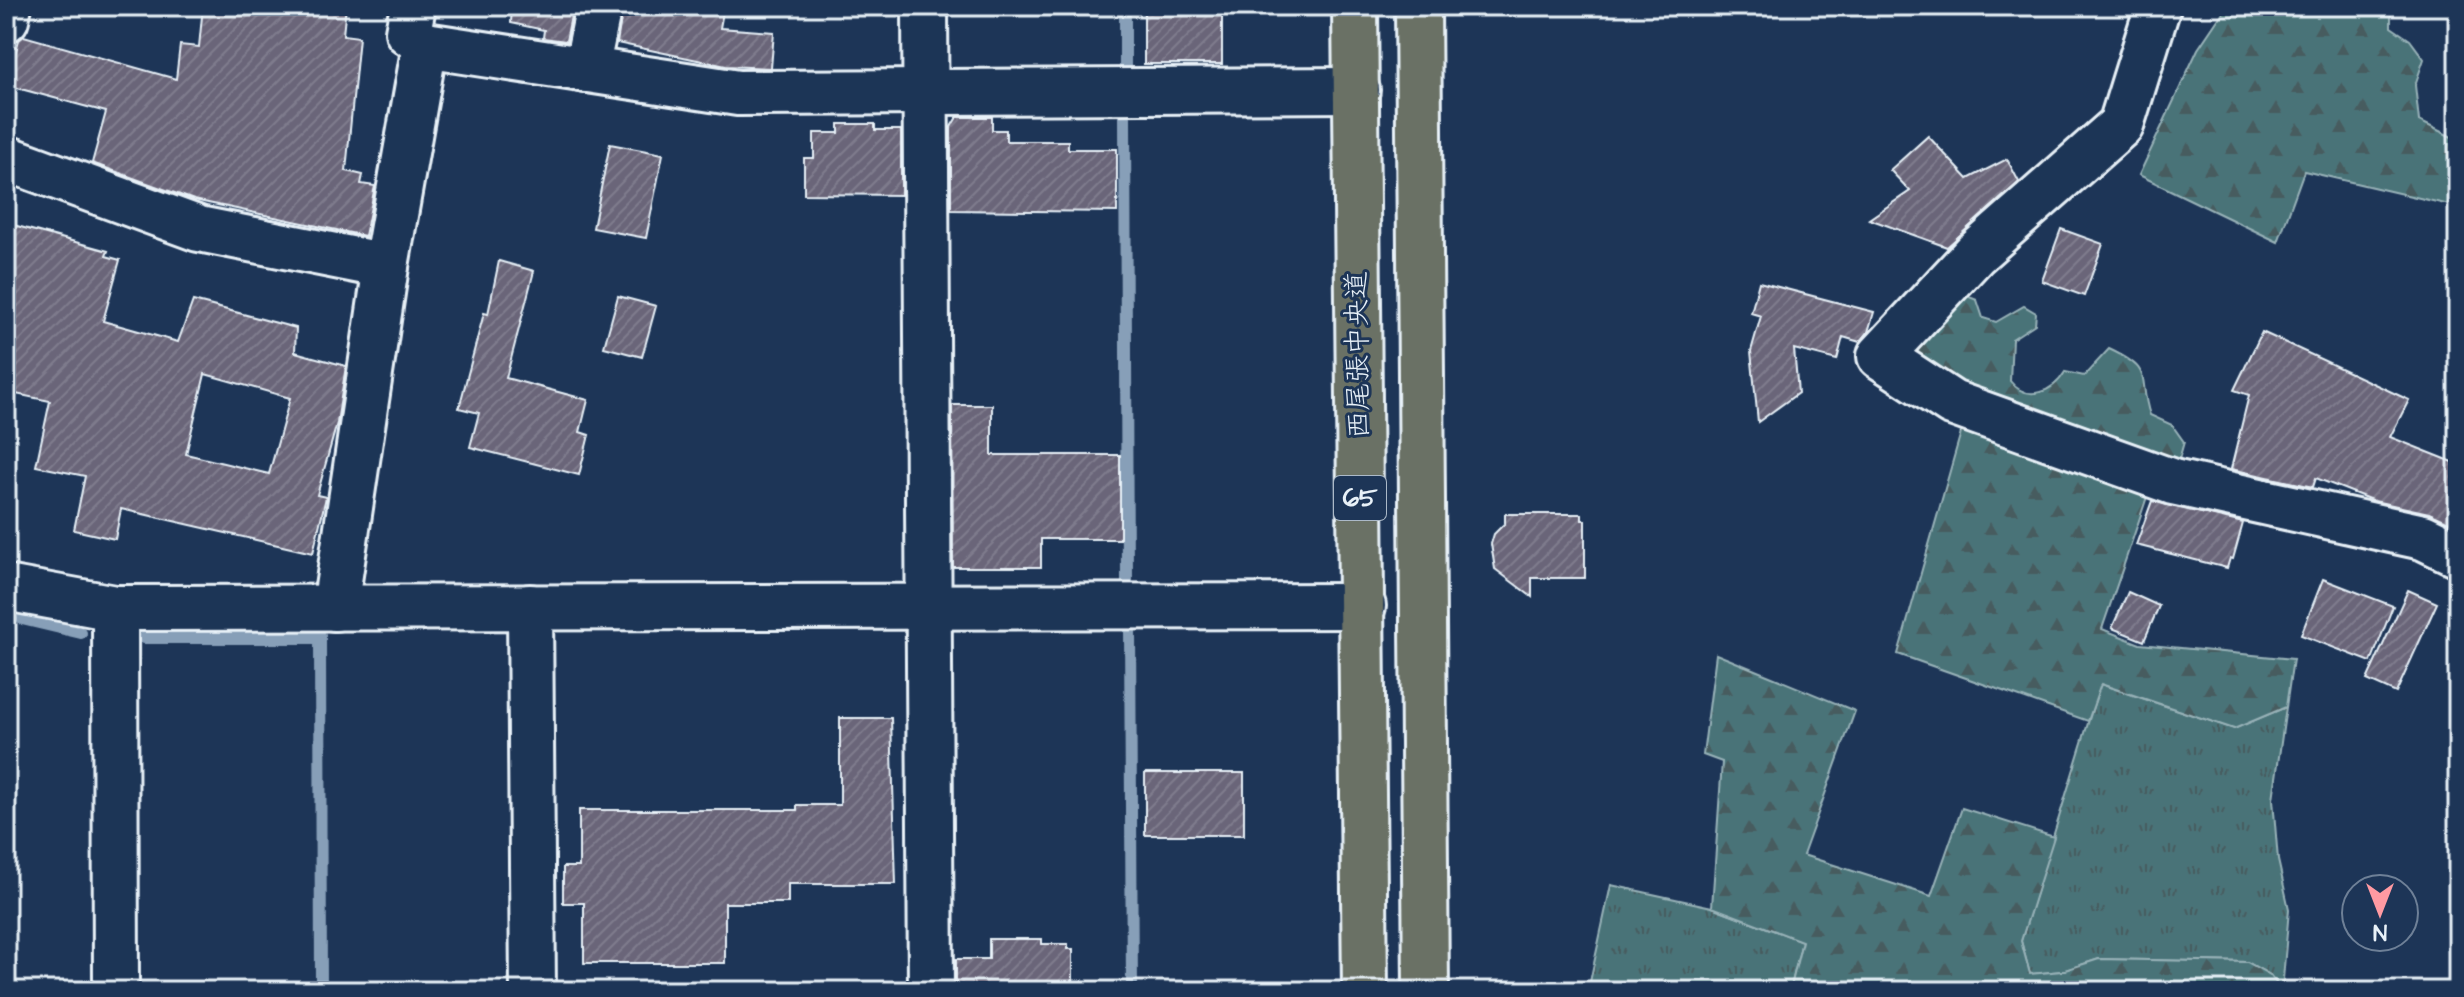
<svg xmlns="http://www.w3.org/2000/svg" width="2464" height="997" font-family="'Architects Daughter','Klee One',sans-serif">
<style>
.grass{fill:url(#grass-tufts);stroke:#98b2b8;stroke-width:2}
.forest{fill:url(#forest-firs);stroke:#98b2b8;stroke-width:2}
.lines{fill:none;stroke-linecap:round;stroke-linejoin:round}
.stream{stroke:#879fb8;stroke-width:12}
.building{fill:url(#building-hatch);stroke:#e8f1f8;stroke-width:2;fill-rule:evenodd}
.minor-casing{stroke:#e8f1f8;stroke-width:50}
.primary-casing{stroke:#e8f1f8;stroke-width:50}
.minor{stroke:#1d3557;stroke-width:44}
.primary{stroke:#6a7165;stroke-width:44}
.labels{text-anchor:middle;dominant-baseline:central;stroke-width:6;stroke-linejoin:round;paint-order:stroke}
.shield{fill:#1d3557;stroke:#abb9c8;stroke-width:2}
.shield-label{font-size:26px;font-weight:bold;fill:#e8f1f8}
.street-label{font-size:28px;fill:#e8f1f8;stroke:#1d3557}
</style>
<defs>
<pattern id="grass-tufts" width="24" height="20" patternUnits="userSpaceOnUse" patternTransform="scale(2)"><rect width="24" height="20" fill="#497378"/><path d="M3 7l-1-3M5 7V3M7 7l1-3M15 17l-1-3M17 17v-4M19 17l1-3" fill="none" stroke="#475b5f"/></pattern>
<pattern id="forest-firs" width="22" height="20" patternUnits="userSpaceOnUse" patternTransform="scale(2)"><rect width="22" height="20" fill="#497378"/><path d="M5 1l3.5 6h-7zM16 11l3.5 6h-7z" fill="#475b5f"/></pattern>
<pattern id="building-hatch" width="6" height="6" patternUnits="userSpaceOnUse" patternTransform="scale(2)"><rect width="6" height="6" fill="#6a6579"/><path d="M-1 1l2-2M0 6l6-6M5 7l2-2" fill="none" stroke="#7f7c8d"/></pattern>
</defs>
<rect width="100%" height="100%" fill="#1d3557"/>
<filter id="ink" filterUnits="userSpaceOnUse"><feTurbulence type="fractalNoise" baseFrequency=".0125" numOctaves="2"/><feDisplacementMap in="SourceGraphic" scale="16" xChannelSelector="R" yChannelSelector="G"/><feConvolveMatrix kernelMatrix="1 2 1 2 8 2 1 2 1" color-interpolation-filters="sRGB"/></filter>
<g filter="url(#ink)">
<g class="grass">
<path d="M 2100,684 L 2234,729 L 2286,707 L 2273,799 L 2278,860 L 2289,909 L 2282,991 L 2270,975 L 2247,962 L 2099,959 L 2062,971 L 2030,974 L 2021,941 Z"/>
<path d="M 1611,885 L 1712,907 L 1802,941 L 1790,991 L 1588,991 Z"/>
</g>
<g class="forest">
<path d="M 2227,6 L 2391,6 L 2391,27 L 2410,40 L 2424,59 L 2415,85 L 2419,121 L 2458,140 L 2458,207 L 2304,171 L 2278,242 L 2139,175 L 2198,49 Z"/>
<path d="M 1954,291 L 1977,300 L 1983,318 L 1996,322 L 2024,306 L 2036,313 L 2035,324 L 2012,339 L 2010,381 C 2027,403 2053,392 2065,372 L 2084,376 L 2109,349 C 2156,371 2137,376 2150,415 L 2172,425 L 2184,442 L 2176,470 L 1961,393 L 1908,356 Z"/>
<path d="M 1965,418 L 2151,485 L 2102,629 L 2140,644 L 2293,659 L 2286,707 L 2234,729 L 2101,684 L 2088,721 L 1898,654 Z"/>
<path d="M 1716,654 L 1855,711 L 1803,855 L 1931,896 L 1962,808 L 2054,837 L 2021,941 L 2030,974 L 2062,971 L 2099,959 L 2247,962 L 2270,975 L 2282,991 L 1790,991 L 1802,941 L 1712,907 L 1722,762 L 1703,755 Z"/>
</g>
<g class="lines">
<g class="stream">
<path d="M 1125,6 L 1125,71"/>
<path d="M 1125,117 L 1127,582"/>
<path d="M 22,619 L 81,633"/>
<path d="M 1130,627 L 1132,991"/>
<path d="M 320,635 L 321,991"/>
<path d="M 144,638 L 320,638"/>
</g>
</g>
<g class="building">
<path d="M 203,6 L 346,6 L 343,35 L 359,37 L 346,171 L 363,175 L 361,184 L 375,186 L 365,236 L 194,200 L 92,163 L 106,112 L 6,85 L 19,40 L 24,36 L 176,79 L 180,45 L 199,47 Z"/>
<path d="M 512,6 L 573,6 L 566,41 L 543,38 L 544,30 L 511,23 Z"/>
<path d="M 623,6 L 724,6 L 720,28 L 774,32 L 771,68 L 726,66 L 617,43 Z"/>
<rect x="1144" y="6" width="78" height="58"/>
<path d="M 957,117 L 992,117 L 992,130 L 1006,130 L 1006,141 L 1068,141 L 1068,149 L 1117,149 L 1117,212 L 951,210 L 951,127 Z"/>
<path d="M 839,124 L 875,124 L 875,130 L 901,130 L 901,195 L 804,194 L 804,158 L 814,158 L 814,133 L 839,133 Z"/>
<path d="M 1928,136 L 1968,179 L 2007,159 L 2019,182 L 1947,247 L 1869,219 L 1910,191 L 1890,170 Z"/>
<path d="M 610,144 L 663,154 L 646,238 L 593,228 Z"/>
<path d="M 6,223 L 108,251 L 106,256 L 120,260 L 103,321 L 178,342 L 193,301 L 296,328 L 295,352 L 346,366 L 337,423 L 317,495 L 326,497 L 313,553 L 121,509 L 115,539 L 74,530 L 85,476 L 36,466 L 50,401 L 6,392 ZM 205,374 L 290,398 L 269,474 L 186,454 Z"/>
<path d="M 2061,229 L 2103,244 L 2084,296 L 2042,281 Z"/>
<path d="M 499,261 L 534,271 L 506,378 L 588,400 L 580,432 L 589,435 L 579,475 L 470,447 L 479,413 L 459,408 L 484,313 L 488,314 Z"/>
<path d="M 1759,282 L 1874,312 L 1868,332 L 1860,342 L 1843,337 L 1837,360 L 1794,349 L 1798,393 L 1758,422 L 1751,351 L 1761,316 L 1751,313 Z"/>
<path d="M 618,296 L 656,306 L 642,357 L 604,347 Z"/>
<path d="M 2262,332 L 2409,400 L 2390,437 L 2458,464 L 2458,526 L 2429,513 L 2374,501 L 2316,478 L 2313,487 L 2231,469 L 2249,395 L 2234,390 Z"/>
<path d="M 952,405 L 992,405 L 992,455 L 1120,455 L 1120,539 L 1041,539 L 1041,567 L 953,567 Z"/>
<path d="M 2152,501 L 2243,523 L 2233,559 L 2230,558 L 2227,568 L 2136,545 Z"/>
<path d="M 1505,514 L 1582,514 L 1582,520 L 1585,520 L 1585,578 L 1532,578 L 1532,597 L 1495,569 L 1491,544 L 1494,534 L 1505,523 Z"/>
<path d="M 2323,579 L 2393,606 L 2371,662 L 2301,635 Z"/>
<path d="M 2408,590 L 2437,603 L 2396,693 L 2367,680 Z"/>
<path d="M 2128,592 L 2159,606 L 2144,641 L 2112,628 Z"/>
<path d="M 840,718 L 891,718 L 896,884 L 788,884 L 788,903 L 725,903 L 725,963 L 584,963 L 584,903 L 563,903 L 563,867 L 579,867 L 579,810 L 797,810 L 797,805 L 840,805 Z"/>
<rect x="1145" y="773" width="99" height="62"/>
<path d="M 989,939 L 1042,939 L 1042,944 L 1068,944 L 1068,949 L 1073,949 L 1073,991 L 956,991 L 956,959 L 989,959 Z"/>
</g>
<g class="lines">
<defs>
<g id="minor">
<path d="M 413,6 L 408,32 L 425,45"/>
<path d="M 925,6 L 931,991"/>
<path d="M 2158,6 L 2121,125 L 1975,254 L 1880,356 L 1952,403 L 2173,482 L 2423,537 L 2458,554"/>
<path d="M 6,19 L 9,6"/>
<path d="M 586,70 L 599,6"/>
<path d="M 6,158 L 199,229 L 386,266 L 425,45 L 738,93 L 1357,90"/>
<path d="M 6,588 L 115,608 L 1363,606"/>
<path d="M 530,607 L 533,991"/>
<path d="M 115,608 L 116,991"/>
<path d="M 335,608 L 386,266"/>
</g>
<g id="primary">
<path d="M 1355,6 L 1365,991"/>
<path d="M 1418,6 L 1426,991"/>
</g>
</defs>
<use href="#minor" class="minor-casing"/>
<use href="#primary" class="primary-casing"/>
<use href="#minor" class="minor"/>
<use href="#primary" class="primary"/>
</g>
</g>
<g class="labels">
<rect class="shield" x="1334" y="476" width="52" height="44" rx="6"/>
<g class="shield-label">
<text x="1360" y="498">65</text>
</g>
<g class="street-label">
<text transform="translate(1358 355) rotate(-91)">西尾張中央道</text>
</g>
</g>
<rect width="2464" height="997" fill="none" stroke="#1d3557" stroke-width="32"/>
<rect x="16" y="16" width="2432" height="965" fill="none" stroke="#e8f1f8" stroke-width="3" filter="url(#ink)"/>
<g transform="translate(2380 913) rotate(180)"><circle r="38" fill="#1d3557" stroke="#6e8097" stroke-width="2"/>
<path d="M0-6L14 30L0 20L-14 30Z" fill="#ff9aa2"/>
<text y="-12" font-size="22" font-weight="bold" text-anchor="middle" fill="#e8f1f8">N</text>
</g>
</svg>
